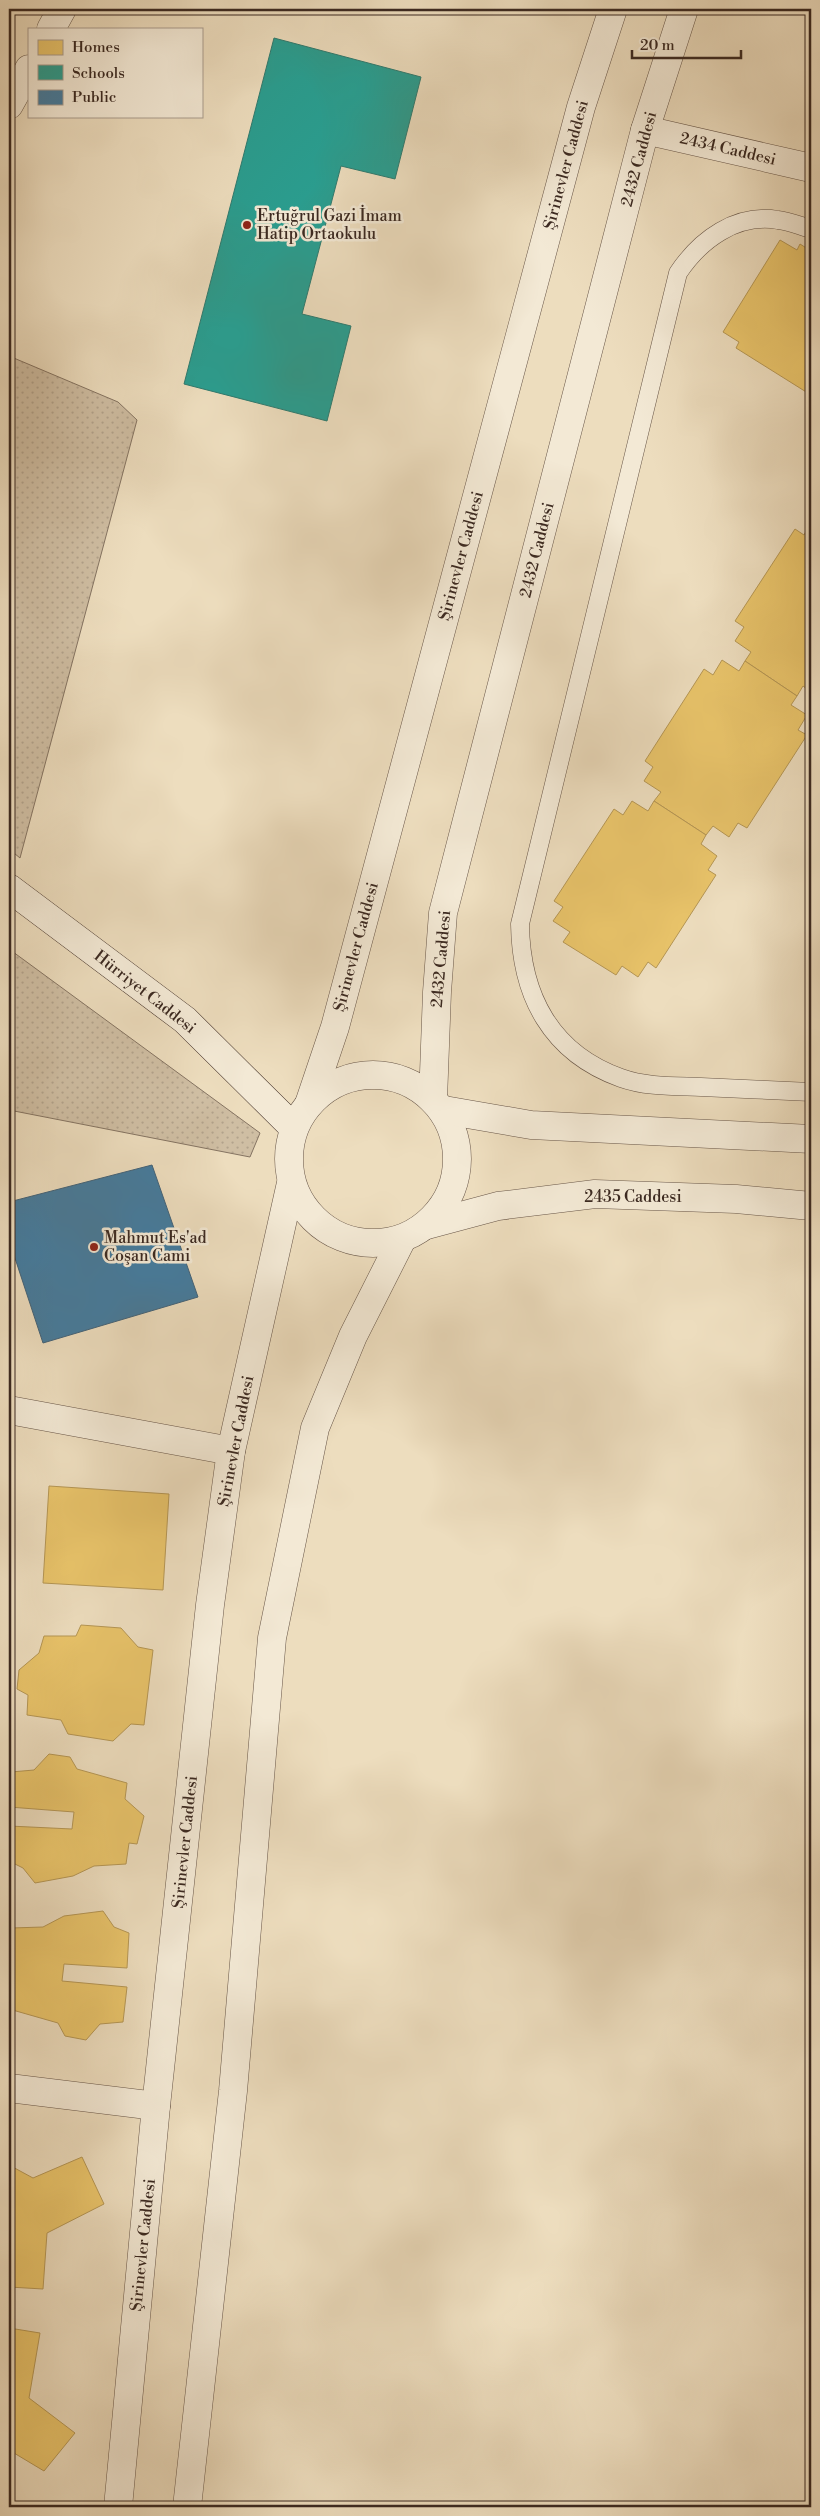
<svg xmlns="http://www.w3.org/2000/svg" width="820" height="2516" font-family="'Libre Bodoni',serif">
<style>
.park{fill:url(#park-dots);stroke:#857462}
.homes{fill:#e9c46a;stroke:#b59654}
.schools{fill:#2a9d8f;stroke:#2f7a6e}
.public{fill:#457b9d;stroke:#426278}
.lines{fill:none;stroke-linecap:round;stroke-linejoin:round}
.service-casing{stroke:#685648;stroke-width:19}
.minor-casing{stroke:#685648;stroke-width:29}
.tertiary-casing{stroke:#685648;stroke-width:29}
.secondary-casing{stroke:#3b2921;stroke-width:29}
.service{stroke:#f3e9d5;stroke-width:18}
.minor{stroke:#f3e9d5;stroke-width:28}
.tertiary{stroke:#f3e9d5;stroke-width:28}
.secondary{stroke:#f3e9d5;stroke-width:28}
.poi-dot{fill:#8f2418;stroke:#f3e9d5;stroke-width:2}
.labels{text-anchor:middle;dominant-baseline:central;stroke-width:5;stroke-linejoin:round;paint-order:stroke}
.street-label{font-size:16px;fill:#3b2921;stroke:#f3e9d5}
.poi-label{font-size:16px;fill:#3b2921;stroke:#f3e9d5;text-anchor:start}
</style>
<defs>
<pattern id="park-dots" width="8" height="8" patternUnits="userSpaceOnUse" patternTransform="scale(1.25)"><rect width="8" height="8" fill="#cfbea3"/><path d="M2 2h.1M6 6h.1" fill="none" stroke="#b3a38c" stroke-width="1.8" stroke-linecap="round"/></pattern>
</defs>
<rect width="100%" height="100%" fill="#edddbe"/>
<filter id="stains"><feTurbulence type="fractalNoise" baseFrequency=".004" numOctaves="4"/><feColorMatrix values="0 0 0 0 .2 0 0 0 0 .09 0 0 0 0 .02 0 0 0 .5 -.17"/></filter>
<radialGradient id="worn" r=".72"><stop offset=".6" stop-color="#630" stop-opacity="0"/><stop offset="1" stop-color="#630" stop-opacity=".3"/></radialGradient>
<g class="park">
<path d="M 9,356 L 118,402 L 137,420 L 20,858 L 9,849 Z"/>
<path d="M 9,949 L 260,1133 L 250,1157 L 9,1110 Z"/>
</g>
<g class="homes">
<path d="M 780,240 L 797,250 L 800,244 L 811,251 L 811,395 L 736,348 L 739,342 L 723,332 Z"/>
<path d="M 811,522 L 811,692 L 803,686 L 797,696 L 745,661 L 751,652 L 735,641 L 744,627 L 735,621 L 795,529 L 804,535 Z"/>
<path d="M 722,660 L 739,671 L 745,661 L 797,696 L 791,705 L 807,715 L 798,730 L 807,735 L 747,828 L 738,823 L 729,837 L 713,826 L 706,835 L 654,801 L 661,792 L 644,781 L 653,767 L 645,761 L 704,669 L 713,675 Z"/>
<path d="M 632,801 L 648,811 L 654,801 L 706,835 L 701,844 L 717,856 L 708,870 L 716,875 L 656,968 L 648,962 L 638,977 L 622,966 L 616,975 L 563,942 L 570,932 L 553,921 L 563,907 L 554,901 L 614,809 L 623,815 Z"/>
<path d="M 49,1486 L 169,1494 L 163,1590 L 43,1583 Z"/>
<path d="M 81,1625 L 121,1628 L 138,1647 L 153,1650 L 144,1725 L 131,1724 L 113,1741 L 68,1734 L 61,1720 L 27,1715 L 28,1695 L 17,1689 L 19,1670 L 39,1653 L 44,1636 L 76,1636 Z"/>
<path d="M 49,1754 L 70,1757 L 77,1769 L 127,1783 L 125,1799 L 144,1816 L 137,1844 L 129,1843 L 126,1864 L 94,1866 L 73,1876 L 35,1883 L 23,1868 L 9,1861 L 9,1826 L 72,1829 L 74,1812 L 9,1807 L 11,1772 L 34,1770 Z"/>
<path d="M 103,1911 L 114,1927 L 129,1933 L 127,1968 L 64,1964 L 62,1981 L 127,1987 L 123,2022 L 100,2024 L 86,2040 L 65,2036 L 58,2023 L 9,2009 L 9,1942 L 11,1928 L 43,1927 L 64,1916 Z"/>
<path d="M 82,2157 L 104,2204 L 47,2233 L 43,2289 L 9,2287 L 9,2165 L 33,2178 Z"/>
<path d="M 9,2328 L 40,2333 L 29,2398 L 75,2433 L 44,2471 L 9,2450 Z"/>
</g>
<path class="schools" d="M 274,38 L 421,77 L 395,179 L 341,166 L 302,314 L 351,326 L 327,421 L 184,384 Z"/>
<path class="public" d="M 152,1165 L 198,1297 L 43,1343 L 9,1240 L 9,1202 Z"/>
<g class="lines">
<defs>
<path id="service" d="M 811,229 C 800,226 789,221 778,220 C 736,213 700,240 678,273 L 520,924 C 521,996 551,1053 621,1078 C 646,1087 674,1086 701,1087 C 738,1089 774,1090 811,1092"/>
<g id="minor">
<path d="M 51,29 L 62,9"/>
<path d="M 9,105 L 29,69"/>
<path d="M 645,130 L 811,168"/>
<path d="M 9,1410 L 231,1451"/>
<path d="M 9,2088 L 156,2106"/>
</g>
<g id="tertiary">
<circle cx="373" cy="1159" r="84"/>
<path d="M 433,1100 L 437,992 L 443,913 L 645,130 L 684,9"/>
<path d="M 309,1104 L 335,1027 L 581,107 L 613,9"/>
<path d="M 444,1110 L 531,1125 L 811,1139"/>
<path d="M 427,1225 L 498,1206 L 595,1194 L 736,1199 L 811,1206"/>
<path d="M 118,2507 L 156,2106 L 210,1605 L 231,1451 L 291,1183"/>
<path d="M 187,2507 L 233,2091 L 272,1638 L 315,1428 L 353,1336 L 402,1239"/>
</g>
<path id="secondary" d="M 9,888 L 185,1020 L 294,1128"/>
</defs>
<use href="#service" class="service-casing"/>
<use href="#minor" class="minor-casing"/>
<use href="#tertiary" class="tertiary-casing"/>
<use href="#secondary" class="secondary-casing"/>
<use href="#service" class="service"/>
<use href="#minor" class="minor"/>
<use href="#tertiary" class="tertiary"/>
<use href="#secondary" class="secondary"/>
</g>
<g class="poi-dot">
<circle cx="247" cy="225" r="5"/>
<circle cx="94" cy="1247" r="5"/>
</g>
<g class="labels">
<g class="street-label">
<text transform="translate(728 149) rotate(13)">2434 Caddesi</text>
<text transform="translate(639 159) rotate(-75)">2432 Caddesi</text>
<text transform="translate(566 165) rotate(-75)">Şirinevler Caddesi</text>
<text transform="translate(537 550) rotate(-76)">2432 Caddesi</text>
<text transform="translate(461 556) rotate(-75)">Şirinevler Caddesi</text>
<text transform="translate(356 947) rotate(-75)">Şirinevler Caddesi</text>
<text transform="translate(441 959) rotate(-85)">2432 Caddesi</text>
<text transform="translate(145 992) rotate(38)">Hürriyet Caddesi</text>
<text x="633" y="1197">2435 Caddesi</text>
<text transform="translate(236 1441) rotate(-79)">Şirinevler Caddesi</text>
<text transform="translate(185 1842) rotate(-84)">Şirinevler Caddesi</text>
<text transform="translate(143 2245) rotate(-84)">Şirinevler Caddesi</text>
</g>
<g class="poi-label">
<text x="257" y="216">Ertuğrul Gazi İmam<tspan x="257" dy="18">Hatip Ortaokulu</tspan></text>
<text x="104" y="1238">Mahmut Es'ad<tspan x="104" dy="18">Coşan Cami</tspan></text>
</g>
</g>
<rect width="820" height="2516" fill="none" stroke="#edddbe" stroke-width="30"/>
<rect x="10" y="10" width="800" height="2496" fill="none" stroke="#3b2921" stroke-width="2.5"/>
<rect x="15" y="15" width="790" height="2486" fill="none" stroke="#3b2921"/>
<rect x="28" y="28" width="175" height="90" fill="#f3e9d5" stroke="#a99c8d"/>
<rect x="38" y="40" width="25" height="15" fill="#e9c46a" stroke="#a99c8d"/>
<text x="72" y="52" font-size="15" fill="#3b2921">Homes</text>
<rect x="38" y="65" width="25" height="15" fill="#2a9d8f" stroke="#a99c8d"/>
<text x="72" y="78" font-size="15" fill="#3b2921">Schools</text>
<rect x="38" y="90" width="25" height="15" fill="#457b9d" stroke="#a99c8d"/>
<text x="72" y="102" font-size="15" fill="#3b2921">Public</text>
<path d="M632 50v8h109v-8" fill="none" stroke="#3b2921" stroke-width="2.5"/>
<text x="640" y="50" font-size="15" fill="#3b2921" stroke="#f3e9d5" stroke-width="4" paint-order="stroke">20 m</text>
<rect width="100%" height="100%" filter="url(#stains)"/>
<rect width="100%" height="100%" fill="url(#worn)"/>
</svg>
